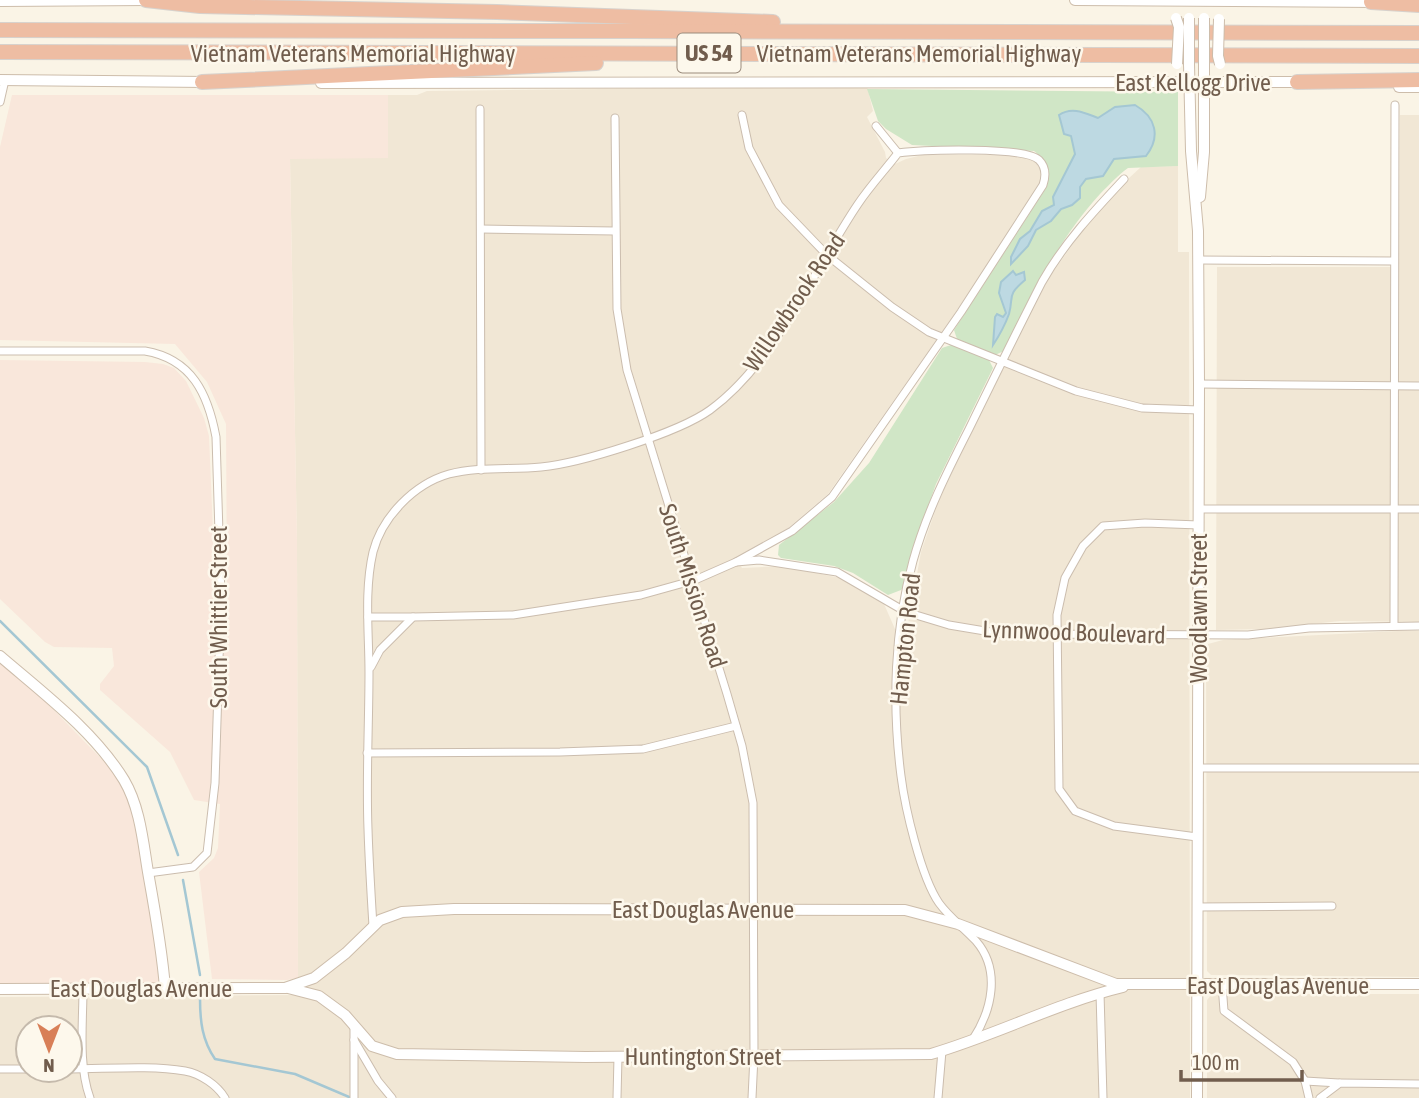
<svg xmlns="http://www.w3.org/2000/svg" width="1419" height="1098" font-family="'Asap Condensed',sans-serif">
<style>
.residential{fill:#f1e7d5;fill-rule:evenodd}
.commercial{fill:#f9e7db}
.green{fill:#d0e6c6}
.water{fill:#bdd9e2;stroke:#a4c7d3;stroke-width:2}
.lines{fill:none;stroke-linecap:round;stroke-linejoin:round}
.stream{stroke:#a4c7d3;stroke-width:2.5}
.street-casing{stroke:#cbbdae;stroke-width:9}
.secondary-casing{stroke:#cdbdab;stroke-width:12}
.highway-casing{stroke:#d7d2cd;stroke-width:16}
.street{stroke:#fff;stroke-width:7}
.secondary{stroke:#fff;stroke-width:10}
.highway{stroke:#eebda3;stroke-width:14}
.secondary-bridge-casing{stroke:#cdbdab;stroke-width:12;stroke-linecap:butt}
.secondary-bridge{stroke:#fff;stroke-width:10}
.labels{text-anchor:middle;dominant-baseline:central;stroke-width:5;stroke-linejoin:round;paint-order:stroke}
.shield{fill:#fdf8ec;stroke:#9b8c7d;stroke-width:2}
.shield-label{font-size:23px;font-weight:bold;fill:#715d4d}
.street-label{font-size:24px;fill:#715d4d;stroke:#fdf8ec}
</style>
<rect width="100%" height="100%" fill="#faf4e6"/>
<g class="residential">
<path d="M 867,86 L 873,111 L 867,117 L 885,152 L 886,158 L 895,164 L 906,159 L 922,155 L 1023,155 L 1038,163 L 1041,170 L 1040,186 L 984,272 L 828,494 L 780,535 L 737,559 L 742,568 L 783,566 L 840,578 L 884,604 L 895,629 L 907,629 L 921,552 L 939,500 L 1000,371 L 1048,279 L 1103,202 L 1141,167 L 1178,166 L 1178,252 L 1189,252 L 1190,1098 L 0,1098 L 0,997 L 298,995 L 297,541 L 290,158 L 387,158 L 388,95 L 417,95 L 427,91 ZM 28,1028 L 70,1028 L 70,1070 L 28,1070 Z"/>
<path d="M 1400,115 L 1419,115 L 1419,622 L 1340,621 L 1265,629 L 1216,630 L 1217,267 L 1399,267 Z"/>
<path d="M 1398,631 L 1419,631 L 1419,977 L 1211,975 L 1207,971 L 1206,653 L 1208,644 L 1223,640 Z"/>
<path d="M 1212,994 L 1419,994 L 1419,1098 L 1207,1098 L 1207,1000 Z"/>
</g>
<g class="commercial">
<path d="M 12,95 L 388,95 L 388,158 L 290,159 L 297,541 L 298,978 L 287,980 L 212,979 L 199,872 L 214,858 L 218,848 L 220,804 L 194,800 L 170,752 L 100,690 L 100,684 L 114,666 L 112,648 L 54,647 L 45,642 L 0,599 L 0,360 L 145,362 L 163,364 L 174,368 L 186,381 L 204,418 L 209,436 L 213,531 L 213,646 L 225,647 L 227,596 L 226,424 L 207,382 L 175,344 L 0,340 L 0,147 Z"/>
<path d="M 0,655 L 125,783 L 148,873 L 165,988 L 0,989 Z"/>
</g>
<g class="green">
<path d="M 867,89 L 1178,92 L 1178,166 L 1128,168 C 1118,175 1109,185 1100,194 C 1058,240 1031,296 1004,351 L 995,355 L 957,339 L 954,330 L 1046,188 C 1052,173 1046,160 1034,151 L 912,145 L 886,129 L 878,121 Z"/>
<path d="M 951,345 L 989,360 L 993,368 L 936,484 L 913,549 L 905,586 L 901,590 L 888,595 L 853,573 L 834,566 L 781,558 L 778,555 L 779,545 L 834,502 L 869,463 L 942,348 Z"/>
</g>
<g class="water">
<path d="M 1135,105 C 1156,117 1161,137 1146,156 L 1114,159 L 1103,176 L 1086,179 L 1080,187 L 1080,198 L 1072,205 L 1061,209 L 1051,221 L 1036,230 L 1028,246 L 1011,264 L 1011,257 L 1020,239 L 1030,231 L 1042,211 L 1054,205 L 1053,197 L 1075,154 L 1071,136 L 1064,134 L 1059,115 C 1072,106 1085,113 1098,118 L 1115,107 Z"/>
<path d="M 1013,271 L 1016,275 L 1024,272 L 1025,280 C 1006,296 1014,296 1009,314 C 1005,325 999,336 993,345 L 995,317 L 997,314 L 1003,317 L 1006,313 L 999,293 L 1001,282 Z"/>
</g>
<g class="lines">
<g class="stream">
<path d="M 0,621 L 147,767 L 178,855"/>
<path d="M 183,880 L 200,975"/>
<path d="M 200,998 C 200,1021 202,1040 215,1059 L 295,1074 L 349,1097"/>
</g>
<defs>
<g id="street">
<path d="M 0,102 L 5,80"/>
<path d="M 480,109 L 481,470"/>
<path d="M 742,115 L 749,148 L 779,205 L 827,255 L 892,307 L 929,332 L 1076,391 L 1142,408 L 1199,410"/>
<path d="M 615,118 L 617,309 L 627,370 L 727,694 L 742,746 L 753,803 L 754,1056 L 752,1098"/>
<path d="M 876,126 L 898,153"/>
<path d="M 481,229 L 615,231"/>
<path d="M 1198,260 L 1393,261"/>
<path d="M 0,351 L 145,351 C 192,359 208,394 216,437 L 221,597 L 215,783 L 207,853 L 193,867 L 148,873"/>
<path d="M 1199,384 L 1419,386"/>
<path d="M 1199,509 L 1419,509"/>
<path d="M 368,617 L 413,617"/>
<path d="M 1394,625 L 1395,105"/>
<path d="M 371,667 L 380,650 L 413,617 L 513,615 L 641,595 L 695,580 L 736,562 L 759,560 L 837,572 L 906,612 L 949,625 L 1003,634 L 1248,635 L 1309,628 L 1419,626"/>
<path d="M 367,753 L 560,752 L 643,749 L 736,726"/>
<path d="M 1197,768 L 1419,768"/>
<path d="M 1197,837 L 1114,826 L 1075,811 L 1059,789 L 1057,615 L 1065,578 L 1083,546 L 1103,526 L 1145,523 L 1199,525"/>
<path d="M 1197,907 L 1332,906"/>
<path d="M 373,926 C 371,894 369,861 368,829 C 366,776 369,724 369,672 C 369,633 364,591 373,552 C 382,517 414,484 449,474 C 479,466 511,470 541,467 C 581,463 678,433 710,410 C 775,363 814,269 858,204 C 870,186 885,170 898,153 C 921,150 1025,146 1039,160 C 1046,167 1046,176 1043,185 L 961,312 L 832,497 L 792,531 L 736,562"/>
<path d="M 1222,984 L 1224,1011 L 1293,1062 L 1305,1081 L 1309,1098"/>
<path d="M 83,989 C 83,1023 78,1065 90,1098"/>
<path d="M 1100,993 L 1103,1098"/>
<path d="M 973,1039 C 992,1010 1001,970 976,941 C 964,928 949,917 939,903 C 921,877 905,808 901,776 C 892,706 894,629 913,561 C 926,514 947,472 969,429 C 993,380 1017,331 1042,282 C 1064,243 1094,211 1124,179"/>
<path d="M 354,1040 L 378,1081 L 392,1098"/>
<path d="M 0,1069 L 28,1069"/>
<path d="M 70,1069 C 106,1069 150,1065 185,1071 C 201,1074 217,1085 225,1098"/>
<path d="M 1305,1081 L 1339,1083"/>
<path d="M 354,1098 L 354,1026"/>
<path d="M 617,1098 L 618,1057"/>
<path d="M 938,1098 L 942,1051"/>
<path d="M 1320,1098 L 1340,1083 L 1419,1084"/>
</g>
<g id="secondary">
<path d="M 1075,0 L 1377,2"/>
<path d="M 0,1 L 149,0"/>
<path d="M 1189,64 L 1191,151 L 1198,231 L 1199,384 L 1197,1098"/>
<path d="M 0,80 L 207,82"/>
<path d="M 321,83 L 1303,82"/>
<path d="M 1399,87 L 1419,87"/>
<path d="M 1200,197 L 1204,152 L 1204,64"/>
<path d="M 0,656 C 43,693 94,731 124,780 C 140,807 143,842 148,872 C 155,911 162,949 165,988"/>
<path d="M 288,988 L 319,996 L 345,1015 L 372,1046 L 397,1054 L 586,1057 L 931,1054 C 996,1035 1057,1003 1123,987"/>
<path d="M 0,989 L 285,988 L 314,978 L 346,953 L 380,920 L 402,912 L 454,909 L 905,910 L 958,924 L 1116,984 L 1419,984"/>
</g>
<g id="highway">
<path d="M 146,0 L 200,6 L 497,12 L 773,22"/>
<path d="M 1371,2 L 1419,5"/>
<path d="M 0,30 C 473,32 946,30 1419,33"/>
<path d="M 0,52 C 473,54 946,53 1419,56"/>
<path d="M 202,82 L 596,63"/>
<path d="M 1297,82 L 1419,80"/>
</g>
</defs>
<use href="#street" class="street-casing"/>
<use href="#secondary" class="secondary-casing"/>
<use href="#highway" class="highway-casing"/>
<use href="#street" class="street"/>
<use href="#secondary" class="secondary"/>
<use href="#highway" class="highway"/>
<defs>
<g id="secondary-bridge">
<path d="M 1176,18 L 1179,27 L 1177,64"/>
<path d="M 1219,19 L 1218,56 L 1220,64"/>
<path d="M 1189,64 L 1189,18"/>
<path d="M 1204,64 L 1204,18"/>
</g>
</defs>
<use href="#secondary-bridge" class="secondary-bridge-casing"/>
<use href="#secondary-bridge" class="secondary-bridge"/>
</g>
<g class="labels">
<rect class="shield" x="677.5" y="33.5" width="63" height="39" rx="5"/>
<g class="shield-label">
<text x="709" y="53">US 54</text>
</g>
<g class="street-label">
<text x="353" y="53">Vietnam Veterans Memorial Highway</text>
<text x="919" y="53">Vietnam Veterans Memorial Highway</text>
<text x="1193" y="82">East Kellogg Drive</text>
<text transform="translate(794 302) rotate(-56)">Willowbrook Road</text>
<text transform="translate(693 586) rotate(72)">South Mission Road</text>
<text transform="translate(1198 608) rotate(-90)">Woodlawn Street</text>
<text transform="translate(218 617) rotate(-90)">South Whittier Street</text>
<text transform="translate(1074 632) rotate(2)">Lynnwood Boulevard</text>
<text transform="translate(905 639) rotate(-84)">Hampton Road</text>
<text x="703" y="909">East Douglas Avenue</text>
<text x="1278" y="985">East Douglas Avenue</text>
<text x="141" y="988">East Douglas Avenue</text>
<text x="703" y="1056">Huntington Street</text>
</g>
</g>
<g transform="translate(49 1049) rotate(180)"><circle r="33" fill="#fdf8ec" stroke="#c5baac" stroke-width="2"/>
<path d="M0-5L12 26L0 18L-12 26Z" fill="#d87f57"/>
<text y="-10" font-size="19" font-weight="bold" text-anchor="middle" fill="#715d4d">N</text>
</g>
<path d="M1181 1070v10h121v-10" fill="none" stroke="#715d4d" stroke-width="3.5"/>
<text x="1192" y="1070" font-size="21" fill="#715d4d" stroke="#fdf8ec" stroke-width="5" paint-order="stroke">100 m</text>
</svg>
